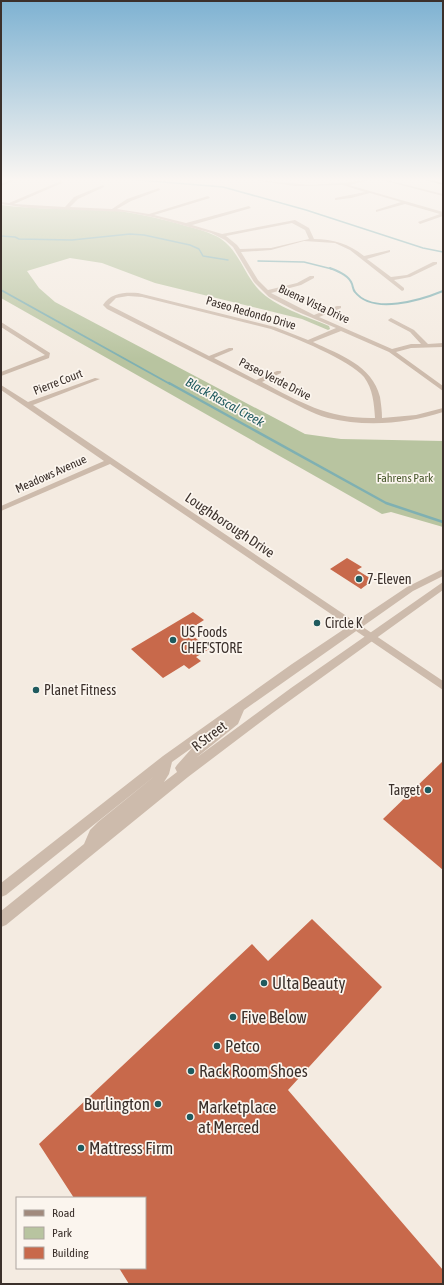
<svg xmlns="http://www.w3.org/2000/svg" width="444" height="1285" font-family="'Asap Condensed',sans-serif">
<style>
.green{fill:#b8c4a0}
.lines{fill:none;stroke-linecap:round;stroke-linejoin:round}
.stream-far2{stroke:#7fb0b2;stroke-width:1.5}
.stream-far1{stroke:#7fb0b2;stroke-width:2}
.stream{stroke:#7fb0b2;stroke-width:2.5}
.building{fill:#c8694b}
.minor{fill:#cdbbac;fill-rule:evenodd}
.tertiary{fill:#cdbbac;fill-rule:evenodd}
.secondary{fill:#a18a7d;fill-rule:evenodd}
.poi-dot{fill:#1f5a5e;stroke:#fbf5ee;stroke-width:1.5}
.labels{text-anchor:middle;dominant-baseline:central;stroke-width:3.5;stroke-linejoin:round;paint-order:stroke}
.far-street-label{font-size:12px;fill:#3b302b;stroke:#fbf5ee}
.far-park-label{font-size:12px;fill:#4a5a2e;stroke:#fbf5ee}
.far-water-label{font-size:13px;font-style:italic;fill:#1f5a5e;stroke:#fbf5ee}
.street-label{font-size:14px;fill:#3b302b;stroke:#fbf5ee}
.poi-label{font-size:14px;fill:#3b302b;stroke:#fbf5ee;text-anchor:start}
.near-poi-label{font-size:17px;fill:#3b302b;stroke:#fbf5ee;text-anchor:start}
</style>
<rect width="100%" height="100%" fill="#f4ebe1"/>
<path class="green" d="M 1,205 C 35,210 70,208 104,210 C 129,211 152,217 176,223 C 189,227 204,230 216,236 C 238,247 243,273 259,290 C 275,307 308,317 329,326 L 330,329 L 328,330 L 302,319 L 155,283 L 102,263 L 70,258 L 27,271 L 39,288 L 55,302 L 305,434 L 341,439 L 443,441 L 443,527 L 391,512 L 382,514 L 1,298 Z"/>
<g class="lines">
<g class="stream-far2">
<path d="M 127,179 L 223,187 L 306,210 L 423,248 L 443,252"/>
<path d="M 1,236 L 15,237 L 19,239 L 72,240 L 130,234 L 144,235 L 190,245 L 199,249 L 203,256 L 228,260"/>
<path d="M 258,261 L 304,262 L 332,269"/>
</g>
<g class="stream-far1">
<path d="M 330,268 C 337,271 349,275 352,284 C 353,287 353,290 355,292 C 373,315 421,300 443,291"/>
<path d="M 1,290 L 170,384"/>
</g>
<path class="stream" d="M 169,383 L 386,503 L 443,522"/>
</g>
<g class="building">
<path d="M 347,558 L 362,567 L 357,570 L 373,580 L 361,589 L 330,569 Z"/>
<path d="M 193,612 L 204,620 L 187,631 L 209,649 L 196,657 L 201,661 L 189,669 L 184,665 L 163,678 L 131,649 Z"/>
<path d="M 443,761 L 443,870 L 383,819 Z"/>
<path d="M 312,919 L 382,987 L 288,1090 L 443,1270 L 443,1284 L 129,1284 L 119,1268 L 145,1268 L 145,1198 L 74,1198 L 39,1144 L 252,944 L 268,961 Z"/>
</g>
<g class="lines">
<g class="minor">
<path d="M 13,179 L 18,179 L 1,186 L 1,184 Z"/>
<path d="M 247,179 L 310,185 L 341,183 L 373,179 L 349,185 L 443,212 L 443,216 L 420,224 L 418,222 L 440,214 L 405,204 L 376,212 L 376,210 L 401,202 L 370,193 L 351,198 L 335,200 L 335,198 L 365,192 L 343,185 L 295,186 Z"/>
<path d="M 378,179 L 383,179 L 443,194 L 443,196 Z"/>
<path d="M 61,181 L 62,183 L 14,204 L 65,207 L 74,197 L 103,185 L 104,187 L 78,199 L 70,207 L 112,209 L 127,199 L 159,188 L 160,190 L 131,201 L 117,209 L 149,214 L 208,196 L 210,198 L 154,215 L 186,223 L 249,206 L 251,208 L 192,225 L 222,234 L 295,220 L 309,228 L 314,239 C 333,239 349,244 364,256 L 390,250 L 390,252 L 367,259 L 391,277 L 407,275 L 433,262 L 437,262 L 437,264 L 410,277 L 394,280 L 404,288 L 404,290 L 402,291 L 350,250 L 335,243 L 304,241 L 271,250 L 241,252 L 258,280 L 268,290 L 297,283 L 310,276 L 314,276 L 314,278 L 301,285 L 271,293 L 314,315 L 337,306 L 341,306 L 341,308 L 319,317 L 392,349 L 411,344 L 421,344 L 410,332 L 389,321 L 388,320 L 391,318 L 414,330 L 428,344 L 443,343 L 443,347 L 411,348 L 396,352 L 443,386 L 443,391 L 389,352 L 341,331 L 313,342 C 340,355 372,365 380,397 C 381,404 382,411 382,418 L 416,415 L 443,408 L 443,412 C 407,424 365,427 328,418 C 320,416 312,412 305,409 L 107,309 L 103,305 C 110,293 125,292 138,293 L 275,327 L 308,340 L 336,328 L 296,311 L 269,297 L 254,282 L 233,247 L 225,240 L 211,233 L 157,218 L 127,212 L 29,208 L 1,204 L 1,202 L 9,203 ZM 292,223 L 305,230 L 309,239 L 271,248 L 240,249 L 237,245 L 226,236 ZM 128,296 L 142,297 L 271,329 C 293,337 350,360 364,377 C 373,389 374,404 375,418 C 328,419 302,403 262,382 L 281,373 L 281,371 L 277,371 L 256,380 L 214,358 L 233,350 L 233,348 L 229,348 L 209,356 L 109,305 L 116,298 Z"/>
<path d="M 1,322 L 50,353 L 49,358 L 1,376 L 1,372 L 45,355 L 1,327 Z"/>
<path d="M 95,378 L 100,379 L 33,405 L 443,681 L 443,690 L 110,464 L 1,511 L 1,506 L 104,461 L 1,390 L 1,385 L 28,402 Z"/>
</g>
<path class="tertiary" d="M 443,569 L 443,576 L 413,591 L 244,710 L 238,724 L 196,758 L 291,688 L 443,582 L 443,590 L 274,712 L 188,777 L 6,925 L 1,927 L 1,911 L 84,844 L 90,830 L 98,822 L 156,775 L 6,895 L 1,897 L 1,883 L 163,756 L 292,664 L 407,587 ZM 193,747 L 177,765 L 175,768 L 177,772 L 164,782 L 169,774 L 172,762 Z"/>
<path class="secondary" d="M 422,179 L 427,179 L 443,183 L 443,185 Z"/>
</g>
<linearGradient id="sky" x2="0" y2="1"><stop stop-color="#7eb2d2"/><stop offset="0.5" stop-color="#faf6f2"/><stop offset="1" stop-color="#faf6f2" stop-opacity="0"/></linearGradient>
<rect width="444" height="359" fill="url(#sky)"/>
<g class="poi-dot">
<circle cx="359" cy="579" r="4"/>
<circle cx="317" cy="623" r="4"/>
<circle cx="173" cy="640" r="4"/>
<circle cx="36" cy="690" r="4"/>
<circle cx="428" cy="790" r="4"/>
<circle cx="264" cy="983" r="4"/>
<circle cx="233" cy="1017" r="4"/>
<circle cx="217" cy="1046" r="4"/>
<circle cx="191" cy="1071" r="4"/>
<circle cx="158" cy="1104" r="4"/>
<circle cx="190" cy="1117" r="4"/>
<circle cx="81" cy="1148" r="4"/>
</g>
<g class="labels">
<g class="far-street-label">
<text transform="translate(314 304) rotate(25)">Buena Vista Drive</text>
<text transform="translate(251 313) rotate(16)">Paseo Redondo Drive</text>
<text transform="translate(275 379) rotate(27)">Paseo Verde Drive</text>
<text transform="translate(58 382) rotate(-21)">Pierre Court</text>
<text transform="translate(51 474) rotate(-24)">Meadows Avenue</text>
</g>
<g class="far-park-label">
<text x="405" y="478">Fahrens Park</text>
</g>
<g class="far-water-label">
<text transform="translate(225 402) rotate(29)">Black Rascal Creek</text>
</g>
<g class="street-label">
<text transform="translate(230 525) rotate(34)">Loughborough Drive</text>
<text transform="translate(209 736) rotate(-37)">R Street</text>
</g>
<g class="poi-label">
<text x="367" y="579">7-Eleven</text>
<text x="325" y="623">Circle K</text>
<text x="181" y="632">US Foods<tspan x="181" dy="16">CHEF'STORE</tspan></text>
<text x="44" y="690">Planet Fitness</text>
<text x="420" y="790" text-anchor="end">Target</text>
</g>
<g class="near-poi-label">
<text x="272" y="983">Ulta Beauty</text>
<text x="241" y="1017">Five Below</text>
<text x="225" y="1046">Petco</text>
<text x="199" y="1071">Rack Room Shoes</text>
<text x="150" y="1104" text-anchor="end">Burlington</text>
<text x="198" y="1107">Marketplace<tspan x="198" dy="20">at Merced</tspan></text>
<text x="89" y="1148">Mattress Firm</text>
</g>
</g>
<rect width="444" height="1285" fill="none" stroke="#3b302b" stroke-width="4"/>
<rect x="16" y="1197" width="130" height="72" fill="#fbf5ee" stroke="#aea6a0"/>
<rect x="24" y="1210" width="20" height="6" fill="#a18a7d" stroke="#aea6a0"/>
<text x="52" y="1217" font-size="12" fill="#3b302b">Road</text>
<rect x="24" y="1227" width="20" height="12" fill="#b8c4a0" stroke="#aea6a0"/>
<text x="52" y="1237" font-size="12" fill="#3b302b">Park</text>
<rect x="24" y="1247" width="20" height="12" fill="#c8694b" stroke="#aea6a0"/>
<text x="52" y="1257" font-size="12" fill="#3b302b">Building</text>
</svg>
